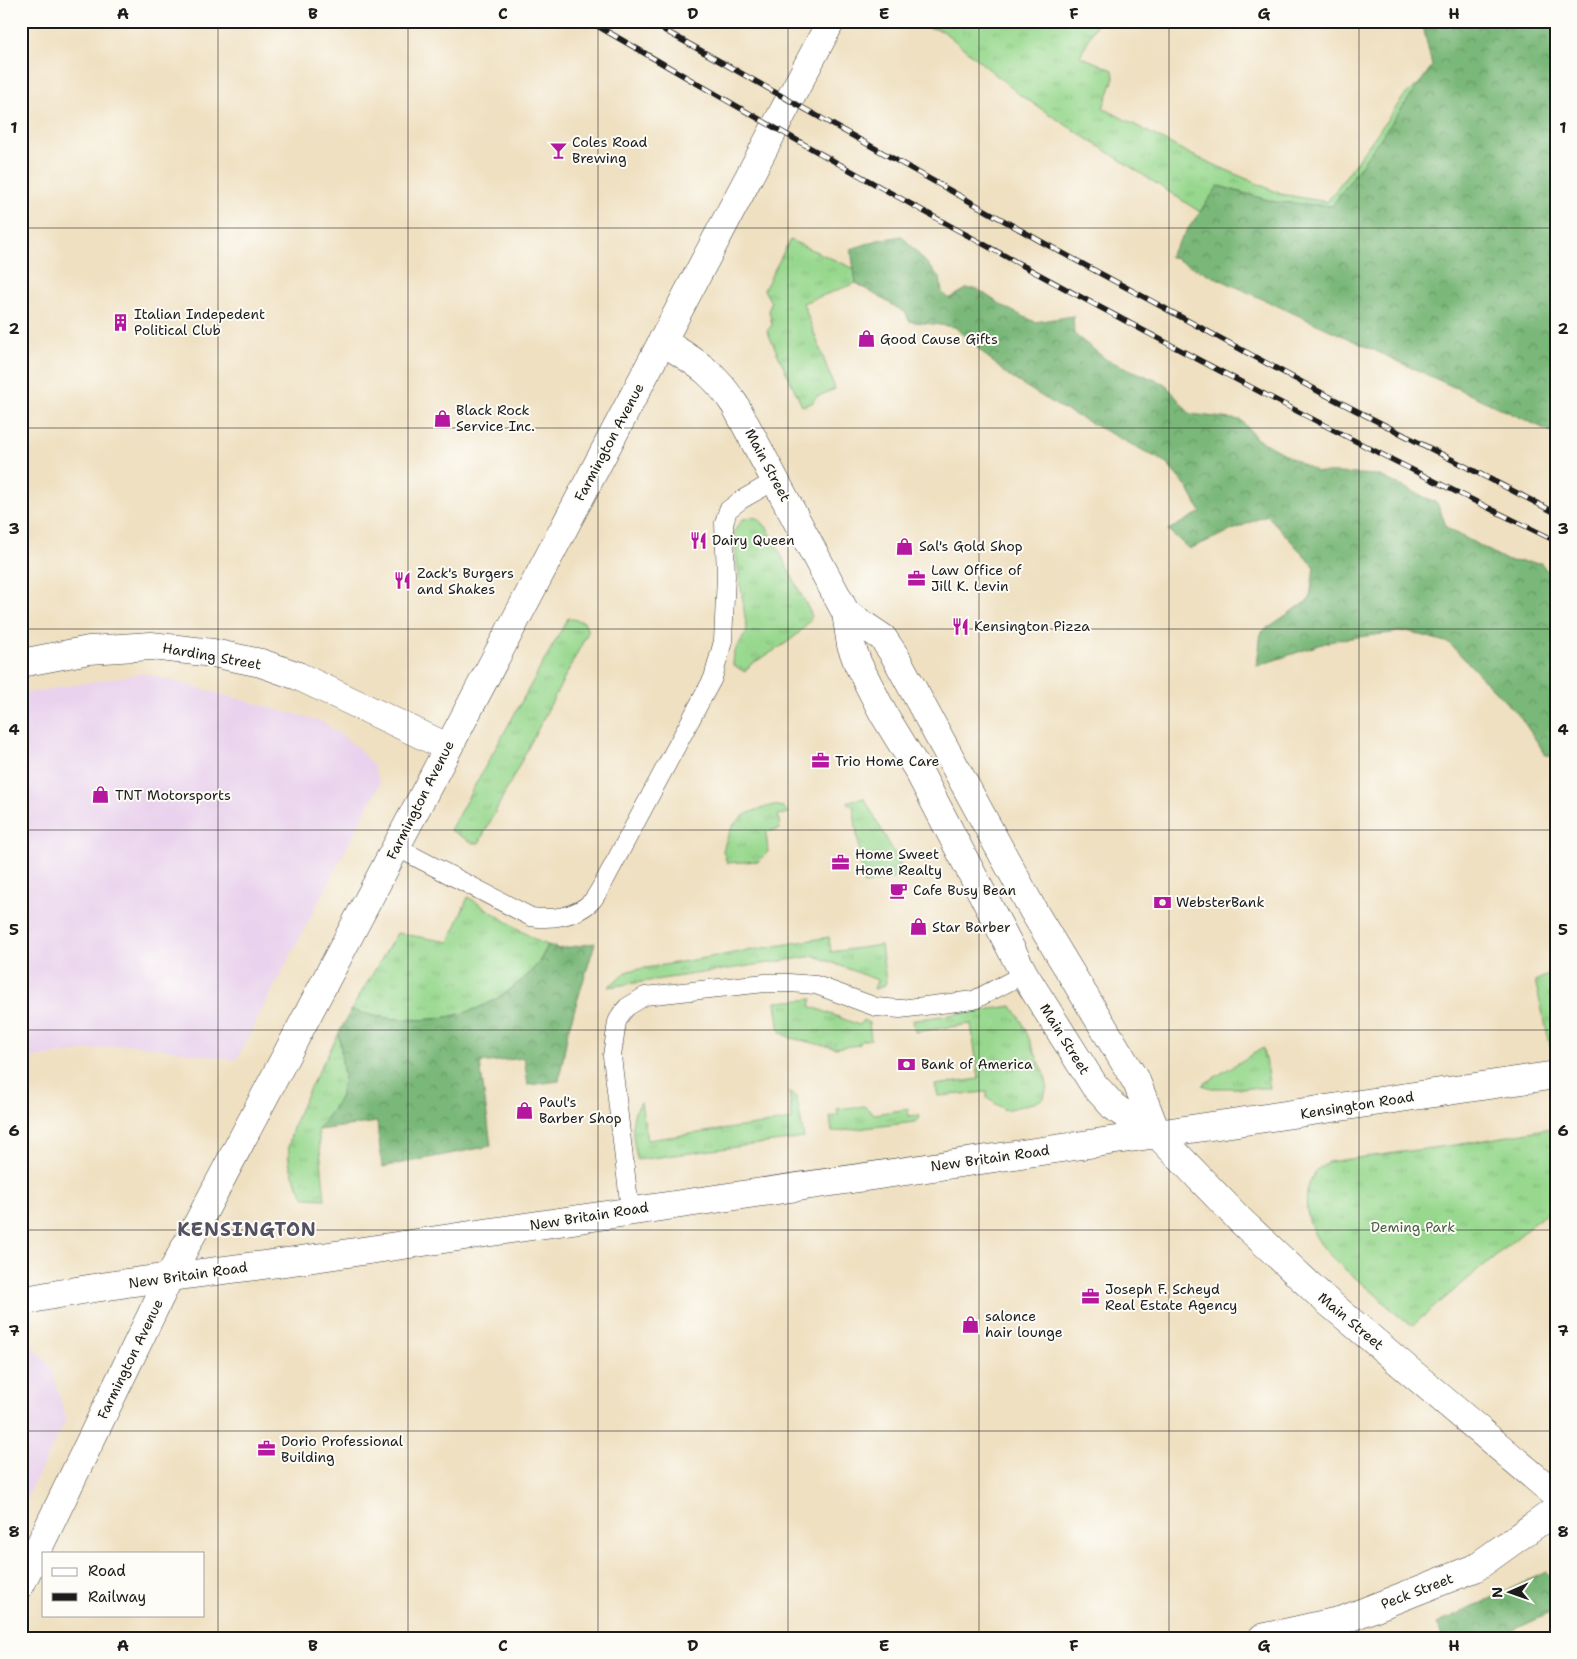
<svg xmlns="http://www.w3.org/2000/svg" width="1577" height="1659" font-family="'Shantell Sans',sans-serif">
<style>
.built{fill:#e9d2ed}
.grass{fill:url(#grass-tufts);stroke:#5a7a55}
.forest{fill:url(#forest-crowns);stroke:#4b6a4a}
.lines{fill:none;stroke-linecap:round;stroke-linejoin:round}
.service-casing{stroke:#3c3935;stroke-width:19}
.minor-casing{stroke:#3c3935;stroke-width:29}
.tertiary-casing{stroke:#3c3935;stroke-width:29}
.secondary-casing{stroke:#3c3935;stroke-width:29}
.primary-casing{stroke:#3c3935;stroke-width:29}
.service{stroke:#fff;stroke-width:18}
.minor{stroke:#fff;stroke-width:28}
.tertiary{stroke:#fff;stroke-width:28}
.secondary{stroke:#fff;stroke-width:28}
.primary{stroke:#fff;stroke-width:28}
.rail-casing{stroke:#1c1c1c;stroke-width:5.5}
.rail{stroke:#fdfcf7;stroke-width:4;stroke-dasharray:11;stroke-linecap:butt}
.grid{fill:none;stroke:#1c1c1c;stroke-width:1;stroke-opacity:0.55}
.labels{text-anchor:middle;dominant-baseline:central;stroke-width:4;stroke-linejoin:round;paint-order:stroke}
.poi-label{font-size:14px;fill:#1c1c1c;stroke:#fdfcf7;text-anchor:start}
.street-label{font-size:14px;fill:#1c1c1c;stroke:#fdfcf7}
.park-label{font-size:14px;fill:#475e44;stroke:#fdfcf7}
.district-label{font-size:19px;font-weight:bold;letter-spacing:1px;fill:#545162;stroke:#fdfcf7}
.neatline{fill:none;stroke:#1c1c1c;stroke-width:2}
.grid-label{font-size:16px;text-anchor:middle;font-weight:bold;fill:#1c1c1c}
</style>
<defs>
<pattern id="grass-tufts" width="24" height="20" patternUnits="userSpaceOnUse" patternTransform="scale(1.25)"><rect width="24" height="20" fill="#98d88e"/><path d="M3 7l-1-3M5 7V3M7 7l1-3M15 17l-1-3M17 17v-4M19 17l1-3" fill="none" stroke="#82b97a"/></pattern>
<pattern id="forest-crowns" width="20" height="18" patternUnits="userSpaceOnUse" patternTransform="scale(1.25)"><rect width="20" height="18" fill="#7ab879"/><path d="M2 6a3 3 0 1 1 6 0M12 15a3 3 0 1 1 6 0" fill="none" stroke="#639562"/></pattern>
</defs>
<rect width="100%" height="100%" fill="#fdfcf7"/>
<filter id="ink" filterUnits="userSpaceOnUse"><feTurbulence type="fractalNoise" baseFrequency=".02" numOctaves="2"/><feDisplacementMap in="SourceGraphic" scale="10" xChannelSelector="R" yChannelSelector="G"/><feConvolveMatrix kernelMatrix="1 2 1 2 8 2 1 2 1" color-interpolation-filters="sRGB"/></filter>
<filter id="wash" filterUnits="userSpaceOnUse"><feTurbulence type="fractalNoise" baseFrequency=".0096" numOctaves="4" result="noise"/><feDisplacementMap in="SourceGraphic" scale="20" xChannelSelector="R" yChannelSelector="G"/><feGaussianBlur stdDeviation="1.12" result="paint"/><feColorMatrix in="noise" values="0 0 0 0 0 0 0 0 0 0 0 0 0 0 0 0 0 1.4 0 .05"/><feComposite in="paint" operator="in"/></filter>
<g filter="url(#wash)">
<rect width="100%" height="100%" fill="#efe0c1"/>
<g class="built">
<path d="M 144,673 L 323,722 L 357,747 L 373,765 L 380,784 L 236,1060 L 130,1044 L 21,1060 L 21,694 Z"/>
<path d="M 21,1345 L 35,1349 L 52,1369 L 66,1420 L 21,1508 Z"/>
</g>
<g class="grass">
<path d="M 903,21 L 1098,21 L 1080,56 L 1113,70 L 1114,78 L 1103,108 L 1190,154 L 1281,194 L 1327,202 L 1405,95 L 1422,81 L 1332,206 L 1275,202 L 1219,186 L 1200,212 L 1020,95 L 943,31 Z"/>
<path d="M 790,240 L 855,269 L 856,283 L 803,303 L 835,389 L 816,397 L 812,403 L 802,406 L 767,331 L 772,325 L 769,310 L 771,302 L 764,290 Z"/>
<path d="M 752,517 L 759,519 L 768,529 L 812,616 C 800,639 772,651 750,665 L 745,672 L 733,665 L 734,652 L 747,631 L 733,533 L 743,519 Z"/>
<path d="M 568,618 L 584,622 L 588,632 L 479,843 L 473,843 L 450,830 Z"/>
<path d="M 864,798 L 907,876 L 864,884 L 853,805 L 848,805 L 848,801 Z"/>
<path d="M 773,805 L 783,807 L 789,813 L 778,815 L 780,829 L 766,832 L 768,852 L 759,861 L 727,863 L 723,851 C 732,818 741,814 773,805 Z"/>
<path d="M 468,897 L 539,942 L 548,945 C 544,953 540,962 534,968 C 530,974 523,979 517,984 C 471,1024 407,1027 351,1010 L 397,933 L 449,942 Z"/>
<path d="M 829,937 L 831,952 L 881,945 L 886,982 L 884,986 L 874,989 L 877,980 L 815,956 L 608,987 L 628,971 Z"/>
<path d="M 1556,971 L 1556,1048 L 1551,1048 L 1535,981 Z"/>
<path d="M 812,999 L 810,1006 L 859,1025 L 863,1020 L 869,1023 L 871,1039 L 860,1041 L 859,1045 L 835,1048 L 791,1038 L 780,1032 L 776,1002 Z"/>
<path d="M 1012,1006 L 1022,1022 L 1046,1079 L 1047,1086 L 1044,1098 L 1034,1103 L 1005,1110 L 987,1098 L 987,1092 L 938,1096 L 935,1085 L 979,1079 L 971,1024 L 915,1032 L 913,1020 Z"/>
<path d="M 339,1033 L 344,1078 L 340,1098 L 318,1130 L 325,1199 L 305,1198 C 298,1186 291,1174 289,1160 C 283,1128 324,1063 339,1033 Z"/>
<path d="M 1263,1048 L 1270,1088 L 1212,1088 L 1202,1085 Z"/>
<path d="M 789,1092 L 797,1098 L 804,1138 L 637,1160 C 634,1140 627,1118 641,1102 L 647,1140 L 792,1120 Z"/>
<path d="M 864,1106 L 874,1114 L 908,1109 L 909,1116 L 919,1115 L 920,1117 L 915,1122 L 832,1132 L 830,1117 L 838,1115 L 837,1109 Z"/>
<path d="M 1556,1127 L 1556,1205 L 1413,1325 C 1399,1319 1386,1304 1374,1293 C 1356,1278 1334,1263 1320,1243 C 1303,1220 1298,1177 1328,1162 L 1469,1143 Z"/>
</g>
<g class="forest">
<path d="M 1422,21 L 1556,21 L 1556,434 L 1169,256 L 1218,186 L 1275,202 L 1332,206 L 1432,66 Z"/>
<path d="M 902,236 L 940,278 L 942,292 L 949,299 L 966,289 L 977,289 L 1006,308 L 1035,322 L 1073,316 L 1074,334 L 1107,360 L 1165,384 L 1190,414 L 1241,420 L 1257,439 L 1317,472 L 1378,475 L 1437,503 L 1447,528 L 1508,561 L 1541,563 L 1556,582 L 1556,756 L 1546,755 L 1521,718 L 1449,643 L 1407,631 L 1334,640 L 1257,666 L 1261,632 L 1310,599 L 1314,566 L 1267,515 L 1189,549 L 1168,530 L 1201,512 L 1186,486 L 1165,462 L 1056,405 L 1007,375 L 955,327 L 909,321 L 906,313 L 856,283 L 851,249 L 878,240 Z"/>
<path d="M 595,943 L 568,1031 L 559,1081 L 528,1085 L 524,1058 L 480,1063 L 491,1146 L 382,1167 L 377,1122 L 318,1130 L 340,1098 L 344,1078 L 339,1033 L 351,1010 C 407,1027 471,1024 517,984 C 523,979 530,974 534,968 C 540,962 544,953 548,945 L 559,949 Z"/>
<path d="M 1546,1572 L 1556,1583 L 1556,1626 L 1550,1613 L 1496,1638 L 1441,1638 L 1437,1624 Z"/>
</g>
</g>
<g filter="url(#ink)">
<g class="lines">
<defs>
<g id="service">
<path d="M 396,847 L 531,917 C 551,920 575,917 591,902 C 596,897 600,888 604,882 L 713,678 L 723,641 L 726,576 L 724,523 L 728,510 L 741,500 L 776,480"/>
<path d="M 630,1210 L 612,1056 L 617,1022 L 621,1014 L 627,1007 L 645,996 L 765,983 L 789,983 L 816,985 L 876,1007 L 900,1009 L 974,1000 L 1024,974"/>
</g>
<g id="minor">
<path d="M 662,341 C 695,362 713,371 735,405 L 846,613 L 851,645 L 858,664 L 883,713 L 918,770 L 1024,974 L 1094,1085 L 1113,1106 L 1132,1120 L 1157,1134"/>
<path d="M 846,613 L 883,638 L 895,656 L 1034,912 L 1137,1083 L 1157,1134"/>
<path d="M 21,663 L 89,650 L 151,646 L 213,653 L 261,663 L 298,676 L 447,747"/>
<path d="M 1262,1638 L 1343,1620 L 1475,1568 L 1556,1510"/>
</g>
<path id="tertiary" d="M 1157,1134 L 1556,1075"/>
<path id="secondary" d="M 21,1584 L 170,1276 L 831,21"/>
<path id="primary" d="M 21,1301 C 125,1280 230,1271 335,1255 C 609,1213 883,1173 1157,1134 L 1241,1221 L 1321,1296 L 1556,1495"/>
</defs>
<use href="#service" class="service-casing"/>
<use href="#minor" class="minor-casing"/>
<use href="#tertiary" class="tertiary-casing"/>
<use href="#secondary" class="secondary-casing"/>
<use href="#primary" class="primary-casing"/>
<use href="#service" class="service"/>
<use href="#minor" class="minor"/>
<use href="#tertiary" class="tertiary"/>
<use href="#secondary" class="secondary"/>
<use href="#primary" class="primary"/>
<defs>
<g id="rail">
<path d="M 589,21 C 905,205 1227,381 1556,541"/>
<path d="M 648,21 L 1042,242 L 1320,392 L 1556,513"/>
</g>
</defs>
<use href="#rail" class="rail-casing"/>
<use href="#rail" class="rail"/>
</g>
</g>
<path class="grid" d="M 218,21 L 218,1638M 408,21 L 408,1638M 598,21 L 598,1638M 788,21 L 788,1638M 979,21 L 979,1638M 1169,21 L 1169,1638M 1359,21 L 1359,1638M 21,228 L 1556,228M 21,428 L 1556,428M 21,629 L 1556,629M 21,830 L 1556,830M 21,1030 L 1556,1030M 21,1230 L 1556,1230M 21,1431 L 1556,1431"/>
<defs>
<symbol id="bar-bare" viewBox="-9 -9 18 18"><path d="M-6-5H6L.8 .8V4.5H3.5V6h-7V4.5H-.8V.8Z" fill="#b5179e" stroke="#fdfcf7" stroke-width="2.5" paint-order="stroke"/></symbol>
<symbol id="building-bare" viewBox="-9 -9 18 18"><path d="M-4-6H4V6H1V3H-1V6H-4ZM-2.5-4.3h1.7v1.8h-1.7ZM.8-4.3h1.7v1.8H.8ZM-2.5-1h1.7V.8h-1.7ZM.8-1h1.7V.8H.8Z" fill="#b5179e" stroke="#fdfcf7" stroke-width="2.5" paint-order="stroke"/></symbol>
<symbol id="shop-bare" viewBox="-9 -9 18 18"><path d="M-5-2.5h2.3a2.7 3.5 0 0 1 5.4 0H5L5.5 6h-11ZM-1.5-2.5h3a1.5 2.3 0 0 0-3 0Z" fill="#b5179e" stroke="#fdfcf7" stroke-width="2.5" paint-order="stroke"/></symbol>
<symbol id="restaurant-bare" viewBox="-9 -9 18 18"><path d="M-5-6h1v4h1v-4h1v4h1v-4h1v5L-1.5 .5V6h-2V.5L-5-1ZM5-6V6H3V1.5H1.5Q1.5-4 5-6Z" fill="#b5179e" stroke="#fdfcf7" stroke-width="2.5" paint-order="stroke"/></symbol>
<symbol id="office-bare" viewBox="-9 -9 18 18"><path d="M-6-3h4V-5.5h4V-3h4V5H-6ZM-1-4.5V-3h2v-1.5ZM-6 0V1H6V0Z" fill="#b5179e" stroke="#fdfcf7" stroke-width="2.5" paint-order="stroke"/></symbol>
<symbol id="cafe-bare" viewBox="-9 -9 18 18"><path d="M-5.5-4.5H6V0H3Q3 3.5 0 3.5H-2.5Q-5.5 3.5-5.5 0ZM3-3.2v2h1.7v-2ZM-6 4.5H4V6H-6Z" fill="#b5179e" stroke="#fdfcf7" stroke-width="2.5" paint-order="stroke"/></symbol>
<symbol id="bank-bare" viewBox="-9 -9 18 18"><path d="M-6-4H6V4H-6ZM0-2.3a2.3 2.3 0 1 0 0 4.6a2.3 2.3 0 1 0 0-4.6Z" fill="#b5179e" stroke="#fdfcf7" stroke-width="2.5" paint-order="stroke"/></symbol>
</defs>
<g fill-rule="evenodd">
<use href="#bar-bare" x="546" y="138" width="25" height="25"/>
<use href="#building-bare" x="108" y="310" width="25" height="25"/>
<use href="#shop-bare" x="854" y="326" width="25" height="25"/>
<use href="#shop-bare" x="430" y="406" width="25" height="25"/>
<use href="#restaurant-bare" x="686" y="528" width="25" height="25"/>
<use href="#shop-bare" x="892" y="534" width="25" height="25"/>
<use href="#office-bare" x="904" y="566" width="25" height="25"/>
<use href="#restaurant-bare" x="390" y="568" width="25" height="25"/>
<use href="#restaurant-bare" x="948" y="614" width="25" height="25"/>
<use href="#office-bare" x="808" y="748" width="25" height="25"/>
<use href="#shop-bare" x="88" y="782" width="25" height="25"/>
<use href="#office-bare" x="828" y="850" width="25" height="25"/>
<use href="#cafe-bare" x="886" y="878" width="25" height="25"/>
<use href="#bank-bare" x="1150" y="890" width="25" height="25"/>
<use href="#shop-bare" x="906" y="914" width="25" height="25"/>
<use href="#bank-bare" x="894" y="1052" width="25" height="25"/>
<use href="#shop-bare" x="512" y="1098" width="25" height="25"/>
<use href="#office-bare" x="1078" y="1284" width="25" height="25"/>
<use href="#shop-bare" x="958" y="1312" width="25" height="25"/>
<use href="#office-bare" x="254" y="1436" width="25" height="25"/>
</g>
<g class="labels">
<g class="poi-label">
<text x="572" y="142">Coles Road<tspan x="572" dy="16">Brewing</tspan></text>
<text x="134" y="314">Italian Indepedent<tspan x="134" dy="16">Political Club</tspan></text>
<text x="880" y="339">Good Cause Gifts</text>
<text x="456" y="410">Black Rock<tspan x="456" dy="16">Service Inc.</tspan></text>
<text x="712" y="540">Dairy Queen</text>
<text x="919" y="546">Sal's Gold Shop</text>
<text x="931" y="570">Law Office of<tspan x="931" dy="16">Jill K. Levin</tspan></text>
<text x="417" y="573">Zack's Burgers<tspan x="417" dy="16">and Shakes</tspan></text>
<text x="974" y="626">Kensington Pizza</text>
<text x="835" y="761">Trio Home Care</text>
<text x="115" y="795">TNT Motorsports</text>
<text x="855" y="854">Home Sweet<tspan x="855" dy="16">Home Realty</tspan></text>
<text x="913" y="890">Cafe Busy Bean</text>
<text x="1176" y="902">WebsterBank</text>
<text x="932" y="927">Star Barber</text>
<text x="921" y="1064">Bank of America</text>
<text x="539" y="1102">Paul's<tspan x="539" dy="16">Barber Shop</tspan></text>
<text x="1105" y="1289">Joseph F. Scheyd<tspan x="1105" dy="16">Real Estate Agency</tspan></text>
<text x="985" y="1316">salonce<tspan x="985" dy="16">hair lounge</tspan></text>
<text x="281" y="1441">Dorio Professional<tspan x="281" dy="16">Building</tspan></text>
</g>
<g class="street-label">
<text transform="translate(609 442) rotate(-62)">Farmington Avenue</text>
<text transform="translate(768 465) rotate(62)">Main Street</text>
<text transform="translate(212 656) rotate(10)">Harding Street</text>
<text transform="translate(420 800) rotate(-63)">Farmington Avenue</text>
<text transform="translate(1065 1039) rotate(58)">Main Street</text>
<text transform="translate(1357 1105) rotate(-9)">Kensington Road</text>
<text transform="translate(990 1158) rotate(-8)">New Britain Road</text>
<text transform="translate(589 1216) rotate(-9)">New Britain Road</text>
<text transform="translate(188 1275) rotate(-8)">New Britain Road</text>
<text transform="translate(1351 1321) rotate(40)">Main Street</text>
<text transform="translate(130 1359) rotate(-64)">Farmington Avenue</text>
<text transform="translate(1417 1591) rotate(-21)">Peck Street</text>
</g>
<g class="park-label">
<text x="1413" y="1227">Deming Park</text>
</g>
<g class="district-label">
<text x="247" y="1229">KENSINGTON</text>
</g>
</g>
<rect width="1577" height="1659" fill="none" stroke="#fdfcf7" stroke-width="55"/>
<rect x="42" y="1552" width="162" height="65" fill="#fdfcf7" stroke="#a3a29f"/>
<rect x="52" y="1568" width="25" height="8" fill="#ffffff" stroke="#a3a29f"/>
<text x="88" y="1576" font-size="15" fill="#1c1c1c">Road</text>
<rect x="52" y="1593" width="25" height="8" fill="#1c1c1c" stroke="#a3a29f"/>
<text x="88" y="1602" font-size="15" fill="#1c1c1c">Railway</text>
<g transform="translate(1510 1592) rotate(268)" stroke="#fdfcf7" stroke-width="4" paint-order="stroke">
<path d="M0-4L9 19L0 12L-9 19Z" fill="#1c1c1c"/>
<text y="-8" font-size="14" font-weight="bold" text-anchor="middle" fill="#1c1c1c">N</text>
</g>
<rect x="28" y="28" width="1522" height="1604" class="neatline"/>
<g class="grid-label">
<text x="123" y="19">A</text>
<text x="313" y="19">B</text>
<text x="503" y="19">C</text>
<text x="693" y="19">D</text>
<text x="884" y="19">E</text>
<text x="1074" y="19">F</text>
<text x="1264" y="19">G</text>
<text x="1454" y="19">H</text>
<text x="14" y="133">1</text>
<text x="1563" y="133">1</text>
<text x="14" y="334">2</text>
<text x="1563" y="334">2</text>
<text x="14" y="534">3</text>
<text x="1563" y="534">3</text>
<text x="14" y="735">4</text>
<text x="1563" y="735">4</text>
<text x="14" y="935">5</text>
<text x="1563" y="935">5</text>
<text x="14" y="1136">6</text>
<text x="1563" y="1136">6</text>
<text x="14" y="1336">7</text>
<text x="1563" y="1336">7</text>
<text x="14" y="1537">8</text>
<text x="1563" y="1537">8</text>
<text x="123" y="1651">A</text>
<text x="313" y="1651">B</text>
<text x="503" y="1651">C</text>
<text x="693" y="1651">D</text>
<text x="884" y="1651">E</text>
<text x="1074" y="1651">F</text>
<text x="1264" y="1651">G</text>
<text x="1454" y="1651">H</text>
</g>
</svg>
